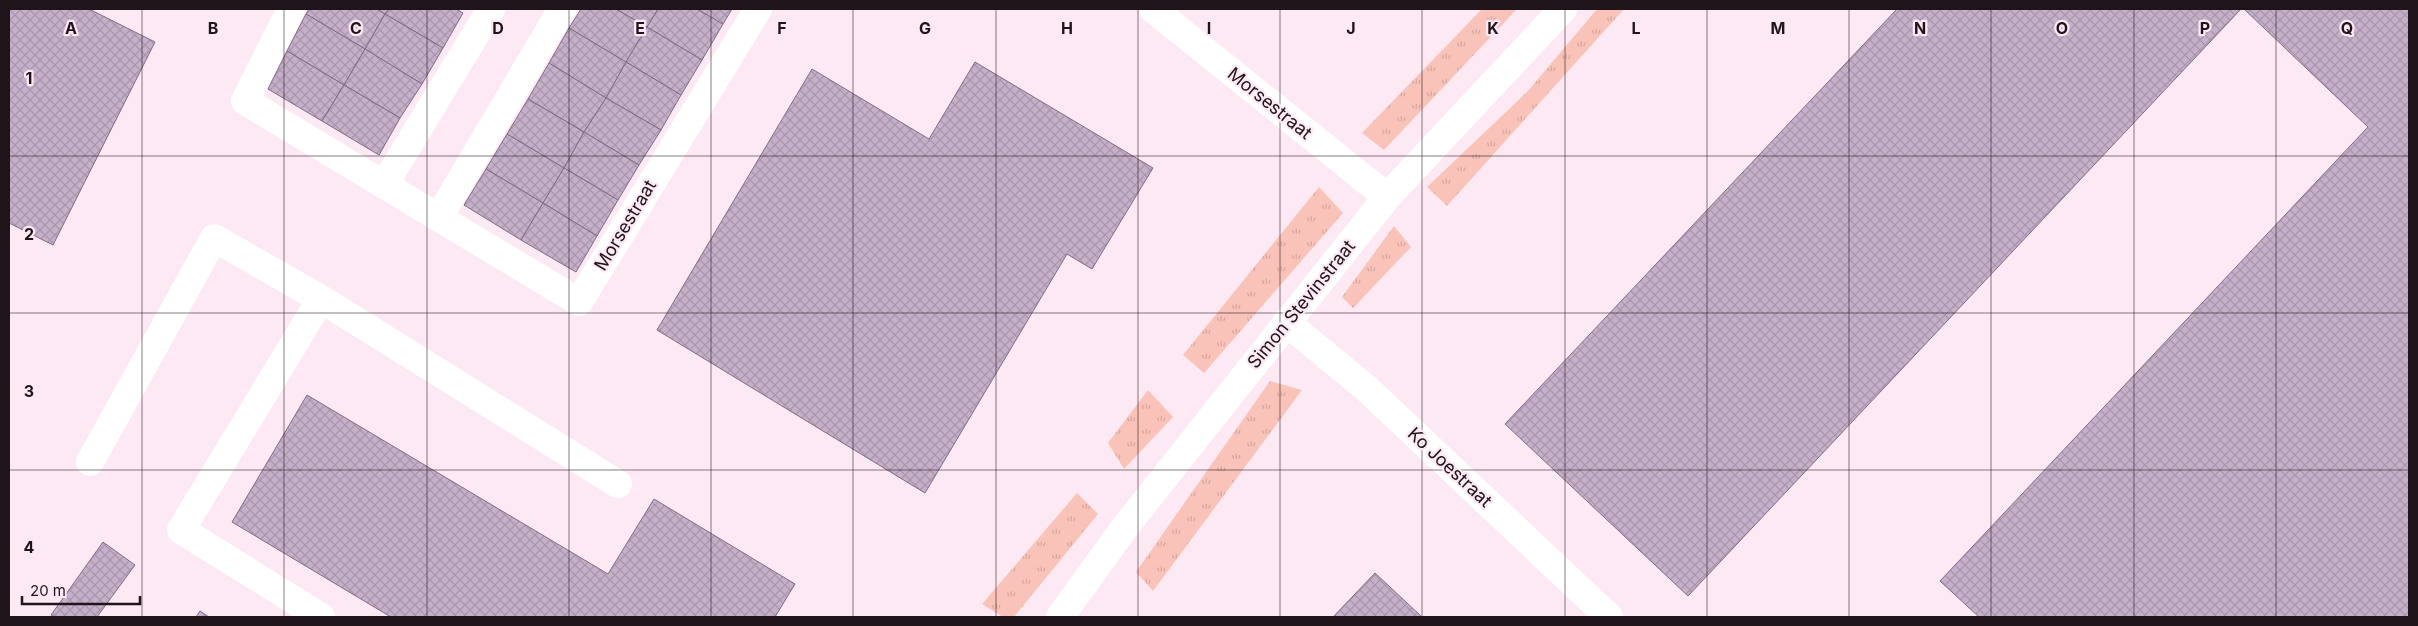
<svg xmlns="http://www.w3.org/2000/svg" width="2418" height="626" font-family="Inter,sans-serif">
<style>
.grass{fill:url(#grass-tufts)}
.building{fill:url(#building-cross-hatch);stroke:#806c84}
.lines{fill:none;stroke-linecap:round;stroke-linejoin:round}
.minor{stroke:#fff;stroke-width:28}
.grid{fill:none;stroke:#20141b;stroke-width:1;stroke-opacity:0.55}
.labels{text-anchor:middle;dominant-baseline:central;stroke-width:4.5;stroke-linejoin:round;paint-order:stroke}
.street-label{font-size:18px;fill:#20141b;stroke:#fde9f4}
.grid-label{font-size:16px;text-anchor:middle;font-weight:bold;fill:#20141b;stroke:#fde9f4;stroke-width:4.5;stroke-linejoin:round;paint-order:stroke}
</style>
<defs>
<pattern id="grass-tufts" width="24" height="20" patternUnits="userSpaceOnUse" patternTransform="scale(1.25)"><rect width="24" height="20" fill="#f9c3b9"/><path d="M3 7l-1-3M5 7V3M7 7l1-3M15 17l-1-3M17 17v-4M19 17l1-3" fill="none" stroke="#d5a79e"/></pattern>
<pattern id="building-cross-hatch" width="8" height="8" patternUnits="userSpaceOnUse" patternTransform="scale(1.25)"><rect width="8" height="8" fill="#c5b0c9"/><path d="M0 0l8 8M0 8l8-8" fill="none" stroke="#a996ac"/></pattern>
</defs>
<rect width="100%" height="100%" fill="#fde9f4"/>
<g class="grass">
<path d="M 1482,9 L 1517,9 L 1384,150 L 1362,133 Z"/>
<path d="M 1597,9 L 1624,9 L 1447,206 L 1427,187 L 1527,92 Z"/>
<path d="M 1319,187 L 1343,213 L 1204,373 L 1183,355 Z"/>
<path d="M 1394,226 L 1411,247 L 1353,308 L 1342,297 Z"/>
<path d="M 1270,381 L 1302,390 L 1153,591 L 1136,572 Z"/>
<path d="M 1148,390 L 1173,417 L 1124,469 L 1108,443 Z"/>
<path d="M 1077,493 L 1098,514 L 1014,617 L 1003,617 L 982,604 Z"/>
</g>
<g class="building">
<path d="M 9,9 L 89,9 L 155,42 L 53,245 L 9,223 Z"/>
<path d="M 309,9 L 377,9 L 385,14 L 365,49 L 306,14 Z"/>
<path d="M 377,9 L 389,9 L 385,14 Z"/>
<path d="M 389,9 L 456,9 L 463,13 L 443,48 L 385,14 Z"/>
<path d="M 581,9 L 616,9 L 647,27 L 626,62 L 569,28 Z"/>
<path d="M 616,9 L 658,9 L 647,27 Z"/>
<path d="M 658,9 L 697,9 L 723,24 L 702,60 L 647,27 Z"/>
<path d="M 697,9 L 732,9 L 723,24 Z"/>
<path d="M 1897,9 L 2241,9 L 1688,596 L 1505,424 Z"/>
<path d="M 2244,9 L 2409,9 L 2409,617 L 1979,617 L 1940,581 L 2368,127 Z"/>
<path d="M 306,14 L 365,49 L 344,85 L 287,51 Z"/>
<path d="M 385,14 L 443,48 L 422,84 L 365,49 Z"/>
<path d="M 647,27 L 702,60 L 681,95 L 626,62 Z"/>
<path d="M 569,28 L 626,62 L 606,98 L 549,63 Z"/>
<path d="M 365,49 L 422,84 L 400,118 L 344,85 Z"/>
<path d="M 287,51 L 344,85 L 322,121 L 268,89 Z"/>
<path d="M 626,62 L 681,95 L 661,130 L 606,98 Z"/>
<path d="M 975,62 L 1153,168 L 1092,269 L 1067,254 L 925,493 L 657,330 L 812,69 L 929,139 Z"/>
<path d="M 549,63 L 606,98 L 584,132 L 528,99 Z"/>
<path d="M 344,85 L 400,118 L 379,155 L 322,121 Z"/>
<path d="M 606,98 L 661,130 L 639,165 L 584,132 Z"/>
<path d="M 528,99 L 584,132 L 564,168 L 507,134 Z"/>
<path d="M 584,132 L 639,165 L 618,200 L 564,168 Z"/>
<path d="M 507,134 L 564,168 L 543,203 L 486,169 Z"/>
<path d="M 564,168 L 618,200 L 597,236 L 543,203 Z"/>
<path d="M 486,169 L 543,203 L 521,240 L 464,205 Z"/>
<path d="M 543,203 L 597,236 L 576,272 L 521,240 Z"/>
<path d="M 307,395 L 608,574 L 654,499 L 795,584 L 775,617 L 391,617 L 232,522 Z"/>
<path d="M 103,542 L 135,565 L 97,617 L 55,617 L 51,615 Z"/>
<path d="M 1375,573 L 1422,617 L 1333,617 Z"/>
<path d="M 200,611 L 209,617 L 196,617 Z"/>
</g>
<g class="lines">
<g class="minor">
<path d="M 291,9 L 245,101 L 579,302 L 758,9"/>
<path d="M 1153,9 L 1387,197"/>
<path d="M 384,185 L 491,9"/>
<path d="M 439,217 L 562,9"/>
<path d="M 321,299 L 181,530 L 321,617"/>
<path d="M 1286,322 L 1366,388 L 1609,617"/>
<path d="M 90,462 L 214,238 L 321,299 L 618,484"/>
<path d="M 1060,617 L 1125,527 L 1387,197 L 1563,9"/>
</g>
</g>
<path class="grid" d="M 142,9 L 142,617M 284,9 L 284,617M 427,9 L 427,617M 569,9 L 569,617M 711,9 L 711,617M 853,9 L 853,617M 996,9 L 996,617M 1138,9 L 1138,617M 1280,9 L 1280,617M 1422,9 L 1422,617M 1565,9 L 1565,617M 1707,9 L 1707,617M 1849,9 L 1849,617M 1991,9 L 1991,617M 2134,9 L 2134,617M 2276,9 L 2276,617M 9,156 L 2409,156M 9,313 L 2409,313M 9,470 L 2409,470"/>
<g class="labels">
<g class="street-label">
<text transform="translate(1270 103) rotate(39)">Morsestraat</text>
<text transform="translate(625 225) rotate(-59)">Morsestraat</text>
<text transform="translate(1301 304) rotate(-51)">Simon Stevinstraat</text>
<text transform="translate(1450 467) rotate(43)">Ko Joestraat</text>
</g>
</g>
<g class="grid-label">
<text x="71" y="34">A</text>
<text x="213" y="34">B</text>
<text x="356" y="34">C</text>
<text x="498" y="34">D</text>
<text x="640" y="34">E</text>
<text x="782" y="34">F</text>
<text x="925" y="34">G</text>
<text x="1067" y="34">H</text>
<text x="1209" y="34">I</text>
<text x="1351" y="34">J</text>
<text x="1493" y="34">K</text>
<text x="1636" y="34">L</text>
<text x="1778" y="34">M</text>
<text x="1920" y="34">N</text>
<text x="2062" y="34">O</text>
<text x="2205" y="34">P</text>
<text x="2347" y="34">Q</text>
<text x="29" y="84">1</text>
<text x="29" y="240">2</text>
<text x="29" y="397">3</text>
<text x="29" y="553">4</text>
</g>
<rect width="2418" height="626" fill="none" stroke="#20141b" stroke-width="20"/>
<path d="M22 596v8h118v-8" fill="none" stroke="#20141b" stroke-width="2.5"/>
<text x="30" y="596" font-size="15" fill="#20141b" stroke="#fde9f4" stroke-width="4" paint-order="stroke">20 m</text>
</svg>
